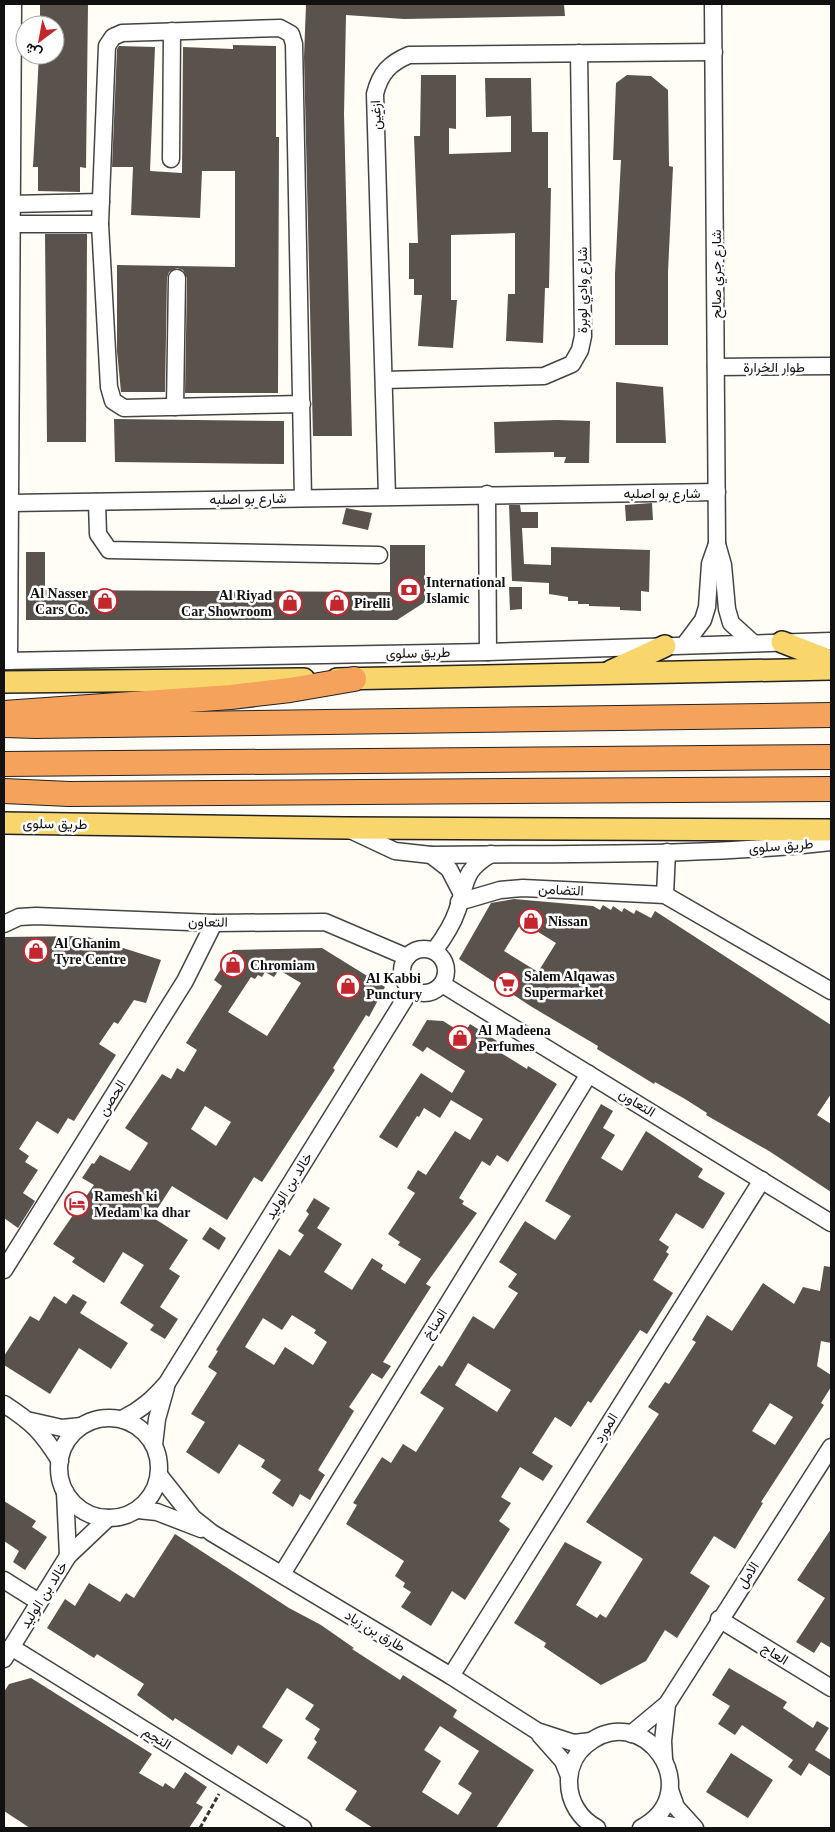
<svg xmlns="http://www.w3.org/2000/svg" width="835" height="1832" font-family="'Times New Roman',Vazirmatn,serif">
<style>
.building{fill:#5a524d;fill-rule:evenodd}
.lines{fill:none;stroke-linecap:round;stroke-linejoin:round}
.minor-casing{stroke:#444;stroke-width:19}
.major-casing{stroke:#222;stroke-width:24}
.highway-casing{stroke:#222;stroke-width:26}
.path{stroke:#333;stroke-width:3;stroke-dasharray:5 2.5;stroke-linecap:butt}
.minor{stroke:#fff;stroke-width:16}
.major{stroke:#f9d66b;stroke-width:21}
.highway{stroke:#f5a25d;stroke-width:24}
.labels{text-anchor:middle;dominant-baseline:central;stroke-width:5;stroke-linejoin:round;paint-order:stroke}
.street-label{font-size:14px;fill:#111;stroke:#fff}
.poi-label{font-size:14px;font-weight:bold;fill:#111;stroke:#fff;text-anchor:start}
</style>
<rect width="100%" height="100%" fill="#fffdf5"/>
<g class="building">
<path d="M 40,4 L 88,4 L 86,168 L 80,167 L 80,192 L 38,191 L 38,167 L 33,167 L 39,55 L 55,55 L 55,25 L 40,25 Z"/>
<path d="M 306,4 L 564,4 L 565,16 L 404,19 L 346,15 L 344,114 L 352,436 L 313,436 L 304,57 Z"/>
<path d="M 233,45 L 276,46 L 276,137 L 279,137 L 278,393 L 185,393 L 187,278 L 183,270 L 177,268 L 169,272 L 167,278 L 165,392 L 121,392 L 117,351 L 117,265 L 235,267 L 235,171 L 202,171 L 200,218 L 131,215 L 133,167 L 112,167 L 117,49 L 119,46 L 155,47 L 150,171 L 182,173 L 183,47 L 233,49 Z"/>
<path d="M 421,75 L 456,75 L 456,129 L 449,128 L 449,154 L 511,152 L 511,116 L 486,117 L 485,78 L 531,78 L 532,132 L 548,132 L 548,188 L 551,188 L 549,288 L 545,288 L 543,343 L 506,341 L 508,294 L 515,294 L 515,233 L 451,235 L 451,300 L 457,300 L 453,348 L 418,346 L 422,295 L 414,295 L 414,279 L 409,279 L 409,243 L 418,243 L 414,136 L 420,136 Z"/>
<path d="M 627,75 L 651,76 L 668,90 L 669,166 L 673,167 L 668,272 L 668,345 L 615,345 L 615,274 L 621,160 L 613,160 L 616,83 Z"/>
<path d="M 45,234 L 87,234 L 86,442 L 47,442 Z"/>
<path d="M 616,382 L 663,387 L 666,443 L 616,443 Z"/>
<path d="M 114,419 L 284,421 L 284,464 L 115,462 Z"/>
<path d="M 557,420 L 590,421 L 589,463 L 564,463 L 566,457 L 554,457 L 554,452 L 495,453 L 494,422 Z"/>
<path d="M 652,503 L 653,520 L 626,521 L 625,505 Z"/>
<path d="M 509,505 L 520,505 L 521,512 L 538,512 L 538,528 L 522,528 L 524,564 L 551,565 L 551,547 L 650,550 L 649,592 L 641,591 L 641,611 L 620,610 L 620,607 L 589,606 L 589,604 L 578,604 L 578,601 L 568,601 L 568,597 L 549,594 L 549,583 L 512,581 Z"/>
<path d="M 346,508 L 372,513 L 368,530 L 342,524 Z"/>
<path d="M 390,545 L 425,545 L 425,602 L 397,620 L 26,620 L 26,552 L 45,552 L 45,590 L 390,592 Z"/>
<path d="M 509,587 L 522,587 L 522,609 L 510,610 Z"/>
<path d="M 514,899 L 593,906 L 600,910 L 603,905 L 611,910 L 613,906 L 622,912 L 624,908 L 634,914 L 636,910 L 651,918 L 655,911 L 831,1025 L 831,1094 L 817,1115 L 831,1124 L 831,1192 L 769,1151 L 706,1115 L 707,1113 L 685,1099 L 655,1082 L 654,1084 L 628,1068 L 597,1049 L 598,1046 L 532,1007 L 459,959 L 491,903 ZM 522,922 L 556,943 L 538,972 L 504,951 Z"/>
<path d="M 85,936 L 161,960 L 146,1003 L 134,1000 L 118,1024 L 114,1022 L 99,1044 L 116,1055 L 74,1121 L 68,1118 L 58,1134 L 37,1121 L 19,1149 L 29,1156 L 25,1162 L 38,1170 L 23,1193 L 35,1201 L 18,1228 L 4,1218 L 4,937 Z"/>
<path d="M 322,948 L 385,987 L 369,1017 L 366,1015 L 333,1068 L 335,1070 L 262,1182 L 254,1177 L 227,1220 L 172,1186 L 152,1217 L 188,1240 L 169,1269 L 180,1276 L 160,1307 L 178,1319 L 165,1339 L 150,1330 L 154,1325 L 120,1303 L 144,1265 L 123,1252 L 104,1283 L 72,1262 L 75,1258 L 53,1244 L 94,1185 L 82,1178 L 92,1163 L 94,1164 L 100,1155 L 130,1171 L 147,1145 L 148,1143 L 125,1128 L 162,1074 L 171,1079 L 177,1068 L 184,1072 L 197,1050 L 186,1043 L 222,986 L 214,980 L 233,950 ZM 279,970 L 301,983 L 267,1036 L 228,1012 L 251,977 L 255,979 L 258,975 L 262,977 L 265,972 L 274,977 ZM 205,1106 L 231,1122 L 216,1146 L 191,1129 Z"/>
<path d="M 427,1020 L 443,1021 L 464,1034 L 470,1024 L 497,1041 L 493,1048 L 527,1069 L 528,1066 L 557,1084 L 508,1162 L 497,1155 L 490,1166 L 482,1161 L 459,1198 L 464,1201 L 462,1204 L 477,1213 L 426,1284 L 431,1287 L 383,1362 L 391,1366 L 382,1379 L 372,1373 L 349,1407 L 354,1411 L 318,1470 L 325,1475 L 310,1500 L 300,1494 L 293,1507 L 272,1493 L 281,1480 L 261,1467 L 265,1460 L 239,1444 L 219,1474 L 186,1452 L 205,1422 L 191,1414 L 217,1373 L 208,1367 L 218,1351 L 216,1350 L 279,1249 L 290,1256 L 304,1235 L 298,1231 L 309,1214 L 306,1211 L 314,1198 L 330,1208 L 317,1228 L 342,1244 L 324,1272 L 352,1290 L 372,1258 L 383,1265 L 381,1269 L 405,1284 L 421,1259 L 398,1245 L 400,1242 L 388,1234 L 415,1193 L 407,1188 L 418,1170 L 426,1175 L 455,1131 L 470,1140 L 483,1119 L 451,1100 L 440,1118 L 424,1108 L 419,1117 L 417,1116 L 397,1148 L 379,1137 L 421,1073 L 452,1093 L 465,1071 L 427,1047 L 423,1052 L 412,1045 ZM 292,1315 L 316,1330 L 314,1333 L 327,1342 L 313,1365 L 285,1347 L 274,1365 L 245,1347 L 263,1318 L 282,1330 Z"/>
<path d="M 601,1104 L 613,1111 L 603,1128 L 615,1135 L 601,1158 L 622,1171 L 646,1131 L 703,1169 L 698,1177 L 725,1193 L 703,1229 L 676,1213 L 659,1240 L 669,1247 L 666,1252 L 669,1254 L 653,1280 L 673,1293 L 647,1334 L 640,1330 L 591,1403 L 588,1401 L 571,1427 L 555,1417 L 532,1453 L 553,1466 L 543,1481 L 520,1467 L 501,1497 L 511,1503 L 499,1521 L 510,1529 L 465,1600 L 452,1591 L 431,1626 L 401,1607 L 411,1592 L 403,1587 L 405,1583 L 395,1576 L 404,1561 L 346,1524 L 357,1505 L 353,1503 L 382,1457 L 391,1463 L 403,1444 L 416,1452 L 444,1408 L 420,1393 L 439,1365 L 442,1367 L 473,1316 L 494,1329 L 518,1293 L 508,1287 L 517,1274 L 499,1262 L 525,1221 L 555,1240 L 571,1216 L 545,1201 ZM 468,1363 L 511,1390 L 497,1412 L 455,1385 Z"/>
<path d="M 210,1227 L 226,1238 L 219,1250 L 202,1239 Z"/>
<path d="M 824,1266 L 831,1267 L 831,1343 L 821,1341 L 817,1366 L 831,1375 L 831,1387 L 821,1403 L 824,1405 L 761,1502 L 763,1503 L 735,1549 L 714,1536 L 690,1573 L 710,1586 L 677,1638 L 665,1630 L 646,1661 L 601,1685 L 544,1647 L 546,1643 L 514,1623 L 565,1542 L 602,1562 L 576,1605 L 597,1618 L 600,1614 L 606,1618 L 643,1559 L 586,1522 L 659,1414 L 648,1407 L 665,1382 L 669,1384 L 696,1342 L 692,1340 L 707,1315 L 732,1331 L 763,1283 L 794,1304 L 803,1287 L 820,1291 ZM 770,1403 L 793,1417 L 775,1445 L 752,1431 Z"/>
<path d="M 73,1294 L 87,1302 L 80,1313 L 128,1343 L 111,1369 L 79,1348 L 50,1394 L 4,1365 L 4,1356 L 30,1316 L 39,1321 L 54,1296 L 66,1304 Z"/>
<path d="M 4,1501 L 36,1521 L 32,1527 L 47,1537 L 25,1570 L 13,1562 L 19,1551 L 4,1541 Z"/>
<path d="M 831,1529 L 831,1648 L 821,1642 L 814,1653 L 796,1642 L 825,1598 L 797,1580 Z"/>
<path d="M 175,1534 L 289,1608 L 321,1625 L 354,1648 L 352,1649 L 400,1680 L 403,1675 L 414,1682 L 457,1710 L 453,1717 L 534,1770 L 496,1828 L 373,1828 L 345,1810 L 357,1791 L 307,1758 L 317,1742 L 314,1739 L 320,1729 L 305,1719 L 314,1705 L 287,1688 L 262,1727 L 283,1740 L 267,1764 L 238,1745 L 232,1755 L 175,1718 L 173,1721 L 137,1695 L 144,1684 L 97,1654 L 94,1658 L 47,1628 L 65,1599 L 75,1606 L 89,1583 L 120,1602 L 126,1593 L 134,1598 ZM 440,1726 L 479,1751 L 458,1784 L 472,1793 L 458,1815 L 422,1792 L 441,1761 L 424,1750 Z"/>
<path d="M 729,1668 L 787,1702 L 783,1708 L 813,1728 L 817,1721 L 829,1728 L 815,1750 L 831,1760 L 831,1777 L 809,1763 L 801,1776 L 788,1767 L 793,1760 L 742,1725 L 735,1735 L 718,1724 L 730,1706 L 712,1695 Z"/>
<path d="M 31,1678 L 152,1754 L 139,1773 L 163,1787 L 165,1783 L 174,1789 L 185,1772 L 207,1787 L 196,1803 L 203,1807 L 189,1828 L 30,1828 L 4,1811 L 4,1692 L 9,1684 Z"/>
<path d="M 731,1753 L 773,1780 L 748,1818 L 706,1792 Z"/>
</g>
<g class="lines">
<defs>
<g id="minor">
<path d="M 171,159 L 172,31"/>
<path d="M 11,204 L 101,202"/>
<path d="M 12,224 L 100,224"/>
<path d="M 716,367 L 831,366"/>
<path d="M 384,380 L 544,376 L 572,364 L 580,350 L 583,336 L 579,53"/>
<path d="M 302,404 L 124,408 L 113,401 L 109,387 L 100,224 L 107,46 L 113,37 L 122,33 L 280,28 L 291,34 L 294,44 L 303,498"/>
<path d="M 175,407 L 177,278"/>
<path d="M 487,494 L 488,652"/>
<path d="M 387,496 L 375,94 C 380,73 390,63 409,55 L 714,52"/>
<path d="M 97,502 L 98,534 L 109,550 L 379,555"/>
<path d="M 10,503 L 717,492"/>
<path d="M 717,544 L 723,565 L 727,609 L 731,623 L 753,643"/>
<path d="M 685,644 L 703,620 L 707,607 L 710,564 L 717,544 L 713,4"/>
<path d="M 4,661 L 488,652 L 831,641"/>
<path d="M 9,661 L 13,4"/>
<path d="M 348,829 L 395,851 L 431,855 C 564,853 699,857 831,842"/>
<path d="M 431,855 L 449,869 L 461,892"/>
<path d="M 665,895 L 667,852"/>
<path d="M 459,902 L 500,890 L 523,888 L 665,895 L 831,991"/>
<path d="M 4,924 L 19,917 L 36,916 L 214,923 L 325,922 L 407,957"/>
<circle cx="424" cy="971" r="22"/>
<path d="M 434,951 C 443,939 452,926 457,911 C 467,883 462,871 491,854"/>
<path d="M 442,984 L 831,1223"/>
<path d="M 4,1270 L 185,981 L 214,923"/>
<path d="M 4,1404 C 32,1422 42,1432 60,1461"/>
<circle cx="109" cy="1468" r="50"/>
<path d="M 122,1419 C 141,1410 153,1399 167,1383 L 411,989"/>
<path d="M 31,1421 L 62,1428 L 81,1426"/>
<path d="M 154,1445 L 157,1419 L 166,1387"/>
<path d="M 159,1475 L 193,1518 L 212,1533 L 451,1676 L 537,1731 L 574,1743 L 591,1741"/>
<path d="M 65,1492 L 68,1556"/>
<path d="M 138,1510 L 157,1512 L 201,1529"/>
<path d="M 282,1574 L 589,1074"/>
<path d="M 4,1580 L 39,1602"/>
<path d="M 719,1619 L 831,1688"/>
<path d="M 11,1647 L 303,1828"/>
<path d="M 4,1659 L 68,1556 L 108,1518"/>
<path d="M 451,1676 L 762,1180"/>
<path d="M 631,1734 L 667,1704 L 831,1447"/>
<path d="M 540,1735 L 563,1761 L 569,1776"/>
<path d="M 664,1759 L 663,1741 L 667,1704"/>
<path d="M 670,1790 L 676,1807 L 695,1828"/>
<path d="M 648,1825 L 664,1824 L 685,1828"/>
<path d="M 597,1828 C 580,1819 569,1802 569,1782 C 569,1768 575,1754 586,1745 C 643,1697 709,1792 641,1828"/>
</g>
<g id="major">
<path d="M 782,642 L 831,661"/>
<path d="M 611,671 L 665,646"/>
<path d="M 337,679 L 831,669"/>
<path d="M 4,682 L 304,679"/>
<path d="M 4,823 L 346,828 L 831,830"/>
</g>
<g id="highway">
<path d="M 4,713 L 231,697 L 290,690 L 354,679"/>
<path d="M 4,725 L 36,726 L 831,715"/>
<path d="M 4,764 L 831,757"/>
<path d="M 4,791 L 69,794 L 831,789"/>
</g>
</defs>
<use href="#minor" class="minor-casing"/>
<use href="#major" class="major-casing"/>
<use href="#highway" class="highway-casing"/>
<path class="path" d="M 200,1828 L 219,1794"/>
<use href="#minor" class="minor"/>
<use href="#major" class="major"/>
<use href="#highway" class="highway"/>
</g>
<defs>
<symbol id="bank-ring" viewBox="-11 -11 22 22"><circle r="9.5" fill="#fff" stroke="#c4262e" stroke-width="1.5"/><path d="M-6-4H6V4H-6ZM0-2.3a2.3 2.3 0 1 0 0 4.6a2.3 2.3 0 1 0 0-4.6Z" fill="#c4262e"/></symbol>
<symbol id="shop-ring" viewBox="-11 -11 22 22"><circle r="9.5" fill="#fff" stroke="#c4262e" stroke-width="1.5"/><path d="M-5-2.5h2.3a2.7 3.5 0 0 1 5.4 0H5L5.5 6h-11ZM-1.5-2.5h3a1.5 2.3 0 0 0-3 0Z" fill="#c4262e"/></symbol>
<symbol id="supermarket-ring" viewBox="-11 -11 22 22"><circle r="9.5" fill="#fff" stroke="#c4262e" stroke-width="1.5"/><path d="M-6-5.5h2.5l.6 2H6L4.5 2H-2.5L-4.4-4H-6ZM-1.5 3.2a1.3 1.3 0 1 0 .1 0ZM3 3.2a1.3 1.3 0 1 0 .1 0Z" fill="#c4262e"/></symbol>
<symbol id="hotel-ring" viewBox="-11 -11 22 22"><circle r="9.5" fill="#fff" stroke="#c4262e" stroke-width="1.5"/><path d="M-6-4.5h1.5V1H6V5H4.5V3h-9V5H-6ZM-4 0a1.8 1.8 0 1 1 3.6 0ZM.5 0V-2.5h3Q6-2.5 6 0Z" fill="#c4262e"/></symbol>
</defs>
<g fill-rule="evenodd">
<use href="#bank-ring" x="395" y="576" width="28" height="28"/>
<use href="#shop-ring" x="91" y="587" width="28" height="28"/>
<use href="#shop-ring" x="276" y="589" width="28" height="28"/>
<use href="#shop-ring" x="323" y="589" width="28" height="28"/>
<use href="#shop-ring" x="517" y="907" width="28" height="28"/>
<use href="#shop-ring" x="22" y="937" width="28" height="28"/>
<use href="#shop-ring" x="219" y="951" width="28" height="28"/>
<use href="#supermarket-ring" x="493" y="970" width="28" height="28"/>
<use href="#shop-ring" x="334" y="972" width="28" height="28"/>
<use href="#shop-ring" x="446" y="1024" width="28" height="28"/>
<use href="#hotel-ring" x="63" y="1190" width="28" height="28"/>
</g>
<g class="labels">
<g class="street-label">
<text transform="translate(376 115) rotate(-92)">ازغين</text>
<text transform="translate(716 274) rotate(-90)">شارع جري صالح</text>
<text transform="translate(582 290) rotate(-90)">شارع وادي لوبرة</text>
<text x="774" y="367">طوار الخرارة</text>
<text x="662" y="493">شارع بو اصلبه</text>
<text transform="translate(248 499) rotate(-1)">شارع بو اصلبه</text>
<text transform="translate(418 653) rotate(-1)">طريق سلوى</text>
<text transform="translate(55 824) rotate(1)">طريق سلوى</text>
<text transform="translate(781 846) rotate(-4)">طريق سلوى</text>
<text transform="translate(561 890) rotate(3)">التضامن</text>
<text transform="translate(208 922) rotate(1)">التعاون</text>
<text transform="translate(112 1098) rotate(-58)">الحصن</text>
<text transform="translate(637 1103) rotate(32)">التعاون</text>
<text transform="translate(289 1186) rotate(-58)">خالد بن الوليد</text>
<text transform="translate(435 1324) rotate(-58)">المناخ</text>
<text transform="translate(606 1428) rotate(-58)">المورد</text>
<text transform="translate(748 1575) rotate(-57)">الامل</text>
<text transform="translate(44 1595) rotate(-58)">خالد بن الوليد</text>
<text transform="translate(375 1631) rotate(31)">طارق بن زياد</text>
<text transform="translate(775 1654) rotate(32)">العاج</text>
<text transform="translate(157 1738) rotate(32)">النجم</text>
</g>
<g class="poi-label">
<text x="426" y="582">International<tspan x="426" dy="16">Islamic</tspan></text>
<text x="88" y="593" text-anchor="end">Al Nasser<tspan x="88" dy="16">Cars Co.</tspan></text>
<text x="272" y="595" text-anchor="end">Al Riyad<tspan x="272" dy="16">Car Showroom</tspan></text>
<text x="354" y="603">Pirelli</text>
<text x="548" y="921">Nissan</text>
<text x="54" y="943">Al Ghanim<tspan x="54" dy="16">Tyre Centre</tspan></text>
<text x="250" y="965">Chromiam</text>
<text x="524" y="976">Salem Alqawas<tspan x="524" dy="16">Supermarket</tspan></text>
<text x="366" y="978">Al Kabbi<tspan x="366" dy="16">Punctury</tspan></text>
<text x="478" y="1030">Al Madeena<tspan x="478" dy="16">Perfumes</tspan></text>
<text x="94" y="1196">Ramesh ki<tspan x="94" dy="16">Medam ka dhar</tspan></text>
</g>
</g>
<rect width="835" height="1832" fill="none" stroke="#111111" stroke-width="10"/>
<g transform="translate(40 40) rotate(212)"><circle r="24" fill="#ffffff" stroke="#a0a0a0"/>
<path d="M0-4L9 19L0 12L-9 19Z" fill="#c4262e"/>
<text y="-8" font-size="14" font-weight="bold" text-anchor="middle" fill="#111111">ش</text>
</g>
</svg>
